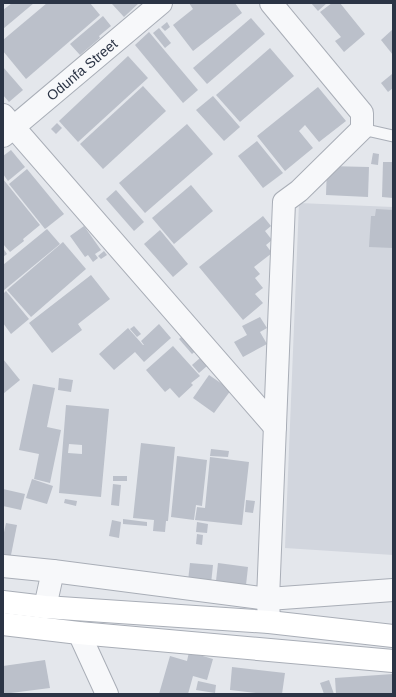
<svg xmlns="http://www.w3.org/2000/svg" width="396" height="697" font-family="Helvetica,sans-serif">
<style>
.built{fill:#d2d6de}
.building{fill:#bbc0ca;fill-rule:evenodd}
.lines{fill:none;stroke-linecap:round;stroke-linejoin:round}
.lane-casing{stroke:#a9aeb7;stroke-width:13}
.street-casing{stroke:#a9aeb7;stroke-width:24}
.secondary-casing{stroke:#a9aeb7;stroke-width:24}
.lane{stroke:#f7f8fa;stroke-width:11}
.street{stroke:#f7f8fa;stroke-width:22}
.secondary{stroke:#fff;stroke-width:22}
.labels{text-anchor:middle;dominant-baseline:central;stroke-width:3;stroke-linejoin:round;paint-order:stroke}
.street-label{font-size:14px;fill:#2b3445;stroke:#f4f6f9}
</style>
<rect width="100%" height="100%" fill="#e4e7ec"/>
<path class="built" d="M 299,203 L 393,207 L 393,555 L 285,548 Z"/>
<g class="building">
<path d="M 12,3 L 34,3 L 3,29 L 3,10 Z"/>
<path d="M 47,3 L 90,3 L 100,15 L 26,79 L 3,51 L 3,40 Z"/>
<path d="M 113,3 L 139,3 L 124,17 L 112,4 Z"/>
<path d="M 189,3 L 235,3 L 242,13 L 193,51 L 173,25 L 193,9 Z"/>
<path d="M 311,3 L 327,3 L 318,11 Z"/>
<path d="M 332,3 L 340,3 L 365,34 L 344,52 L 335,41 L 341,37 L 320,12 Z"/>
<path d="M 103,16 L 111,26 L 99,36 L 100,38 L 80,55 L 70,44 Z"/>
<path d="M 251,18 L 265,34 L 207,84 L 193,68 Z"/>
<path d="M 167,22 L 170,27 L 165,31 L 161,27 Z"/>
<path d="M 159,28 L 171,43 L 165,48 L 153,33 Z"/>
<path d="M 393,29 L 393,55 L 381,40 Z"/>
<path d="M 149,32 L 198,90 L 183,103 L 135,45 Z"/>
<path d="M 270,48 L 294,76 L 240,122 L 216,95 Z"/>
<path d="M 128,56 L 148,78 L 78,142 L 59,121 Z"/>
<path d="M 3,67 L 23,90 L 9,102 L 3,95 Z"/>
<path d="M 392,74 L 393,76 L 393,88 L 388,92 L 381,83 Z"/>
<path d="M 143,86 L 166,111 L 103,169 L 80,144 Z"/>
<path d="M 318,87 L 346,121 L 319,142 L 305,125 L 299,131 L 313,148 L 285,171 L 257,136 Z"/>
<path d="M 213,96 L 240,127 L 224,141 L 196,110 Z"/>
<path d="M 57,123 L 62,128 L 56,134 L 51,129 Z"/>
<path d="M 187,124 L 213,154 L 145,213 L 119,183 Z"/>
<path d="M 257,141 L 283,173 L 263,188 L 238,156 Z"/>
<path d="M 11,150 L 25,167 L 8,181 L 3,174 L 3,156 Z"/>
<path d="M 373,153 L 379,154 L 378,165 L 371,164 Z"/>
<path d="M 383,162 L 393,162 L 393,198 L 382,197 Z"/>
<path d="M 327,166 L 369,167 L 368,197 L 326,195 Z"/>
<path d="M 27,169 L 64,214 L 45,229 L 9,184 Z"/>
<path d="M 3,179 L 40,225 L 23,239 L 24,241 L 10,252 L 3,244 Z"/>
<path d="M 191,185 L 213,211 L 174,244 L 152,218 Z"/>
<path d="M 116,190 L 144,222 L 134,231 L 106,199 Z"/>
<path d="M 376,209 L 393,210 L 393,248 L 369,247 L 371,216 L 375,216 Z"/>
<path d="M 263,216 L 271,226 L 265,231 L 272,240 L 266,245 L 272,253 L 254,267 L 260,274 L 255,278 L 263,288 L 255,294 L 263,303 L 243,320 L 199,267 Z"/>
<path d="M 84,226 L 101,250 L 95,254 L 98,258 L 93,262 L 88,255 L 85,257 L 70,236 Z"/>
<path d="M 47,229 L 60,244 L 3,291 L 3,265 Z"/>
<path d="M 160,230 L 188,264 L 173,277 L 144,244 Z"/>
<path d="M 63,242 L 86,269 L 31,317 L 7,290 Z"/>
<path d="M 3,248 L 7,254 L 3,257 Z"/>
<path d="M 104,251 L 107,255 L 101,259 L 98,256 Z"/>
<path d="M 91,275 L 110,299 L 78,324 L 82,330 L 52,353 L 29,323 Z"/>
<path d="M 6,291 L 29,319 L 11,334 L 3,323 L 3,294 Z"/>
<path d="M 260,317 L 267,328 L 260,332 L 267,344 L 243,357 L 234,342 L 247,335 L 242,326 Z"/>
<path d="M 159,324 L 171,338 L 144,362 L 135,352 L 114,370 L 99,354 L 128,328 L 143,345 L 144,345 L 141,341 Z"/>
<path d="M 134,326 L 141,334 L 137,337 L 130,329 Z"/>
<path d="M 188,331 L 201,346 L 192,354 L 179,339 Z"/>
<path d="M 173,346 L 200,376 L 191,383 L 193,385 L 179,398 L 170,388 L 165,392 L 146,370 Z"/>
<path d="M 200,358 L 207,366 L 199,373 L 192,365 Z"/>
<path d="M 3,359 L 20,380 L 3,394 Z"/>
<path d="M 209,375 L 231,390 L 214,413 L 193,398 Z"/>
<path d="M 59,378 L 73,380 L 71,392 L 58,390 Z"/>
<path d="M 33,384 L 55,388 L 47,427 L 61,430 L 50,483 L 34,479 L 39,454 L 19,450 Z"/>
<path d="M 66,405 L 109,409 L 101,497 L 59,493 ZM 69,444 L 82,445 L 82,454 L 68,453 Z"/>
<path d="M 141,443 L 175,447 L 168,521 L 166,521 L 165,532 L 153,531 L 154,520 L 133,518 Z"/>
<path d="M 211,449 L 229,451 L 228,457 L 210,456 Z"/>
<path d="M 177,456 L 207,460 L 202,506 L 196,505 L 194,520 L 171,517 Z"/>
<path d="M 210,457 L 249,462 L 242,525 L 195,520 L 197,507 L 205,508 Z"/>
<rect x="113" y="476" width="14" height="5"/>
<path d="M 32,479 L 53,486 L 47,504 L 26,498 Z"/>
<path d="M 113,484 L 121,485 L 119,506 L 111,505 Z"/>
<path d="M 3,489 L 25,494 L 21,510 L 3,506 Z"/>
<path d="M 65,499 L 77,501 L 76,506 L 64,503 Z"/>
<path d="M 246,500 L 255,501 L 253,513 L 245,512 Z"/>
<path d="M 123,519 L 147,522 L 147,526 L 123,524 Z"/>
<path d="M 112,520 L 121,522 L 119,538 L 109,536 Z"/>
<path d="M 197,522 L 208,524 L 207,533 L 196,532 Z"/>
<path d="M 6,523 L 17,525 L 10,560 L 3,558 L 3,537 Z"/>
<path d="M 197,534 L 203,535 L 202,545 L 196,544 Z"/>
<path d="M 190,563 L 213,565 L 211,584 L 188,581 Z"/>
<path d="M 218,563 L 248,567 L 246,585 L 216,581 Z"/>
<path d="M 189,652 L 213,659 L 207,680 L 193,676 L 188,694 L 159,694 L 170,656 L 187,661 Z"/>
<path d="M 45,660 L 50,688 L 3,694 L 3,666 Z"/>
<path d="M 232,667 L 285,673 L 282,694 L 264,694 L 230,690 Z"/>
<path d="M 393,674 L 393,694 L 336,694 L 335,678 Z"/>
<path d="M 329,680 L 334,694 L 324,694 L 320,683 Z"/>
<path d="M 198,681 L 216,685 L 215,693 L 196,690 Z"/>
</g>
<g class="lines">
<defs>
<path id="lane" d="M 362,129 L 393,136"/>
<g id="street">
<path d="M 3,115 L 275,427"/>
<path id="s1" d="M 3,136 L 161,3"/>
<path d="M 3,566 L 53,571 L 268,599 L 393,590"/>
<path d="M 45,607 L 53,571"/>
<path d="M 269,622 L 268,599 L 284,202 L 299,191 L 362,129 L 362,113 L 271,3"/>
<path d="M 79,633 L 107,694"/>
</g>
<g id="secondary">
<path d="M 3,602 L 45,607 L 269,622 L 393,636"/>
<path d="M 3,624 L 79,633 L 393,661"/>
</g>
</defs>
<use href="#lane" class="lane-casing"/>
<use href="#street" class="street-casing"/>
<use href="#secondary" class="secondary-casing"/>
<use href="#lane" class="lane"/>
<use href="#street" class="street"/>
<use href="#secondary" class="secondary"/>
</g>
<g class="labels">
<g class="street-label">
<text stroke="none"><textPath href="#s1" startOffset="103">Odunfa Street</textPath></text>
</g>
</g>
<rect width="396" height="697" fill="none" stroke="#2b3445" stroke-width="8"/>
</svg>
